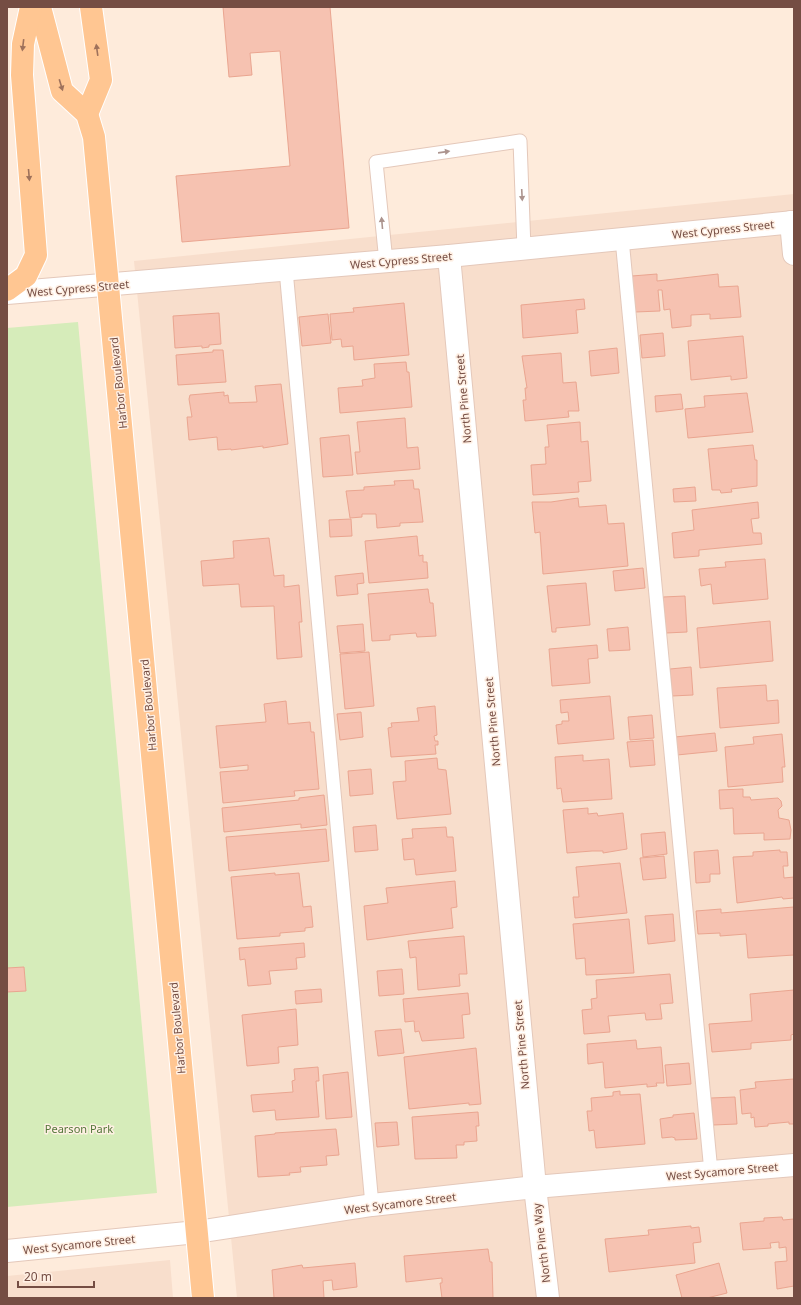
<svg xmlns="http://www.w3.org/2000/svg" width="801" height="1305" font-family="'Noto Sans',sans-serif">
<style>
.residential{fill:#f8decc}
.green{fill:#d6ecba}
.building{fill:#f6c2b1;stroke:#eaa590}
.lines{fill:none;stroke-linecap:round;stroke-linejoin:round}
.service-casing{stroke:#e4c8ba;stroke-width:15}
.minor-casing{stroke:#e4c8ba;stroke-width:24}
.tertiary-casing{stroke:#e4c8ba;stroke-width:24}
.primary-casing{stroke:#fff;stroke-width:24}
.service{stroke:#fff;stroke-width:13}
.minor{stroke:#fff;stroke-width:22}
.tertiary{stroke:#fff;stroke-width:22}
.primary{stroke:#ffc692;stroke-width:22}
.oneway{fill:#9e715b}
.oneway2{fill:#ac948e}
.labels{text-anchor:middle;dominant-baseline:central;stroke-width:3;stroke-linejoin:round;paint-order:stroke}
.street-label{font-size:11px;fill:#754d43;stroke:#fff0e4}
.park-label{font-size:11px;fill:#537638;stroke:#fff0e4}
</style>
<rect width="100%" height="100%" fill="#feebdb"/>
<g class="residential">
<path d="M 794,194 L 794,1298 L 237,1298 L 134,261 Z"/>
<path d="M 170,1260 L 173,1298 L 7,1298 L 7,1276 Z"/>
</g>
<path class="green" d="M 78,322 L 157,1193 L 7,1207 L 7,328 Z"/>
<g class="building">
<path d="M 223,7 L 330,7 L 349,228 L 182,242 L 176,176 L 290,166 L 280,51 L 250,53 L 252,75 L 229,77 Z"/>
<path d="M 657,274 L 657,281 L 718,274 L 719,287 L 738,286 L 741,317 L 710,319 L 710,314 L 691,315 L 691,326 L 672,328 L 670,309 L 664,310 L 662,290 L 658,290 L 660,311 L 635,312 L 632,276 Z"/>
<path d="M 584,299 L 585,309 L 576,310 L 578,333 L 523,338 L 521,305 Z"/>
<path d="M 404,303 L 409,355 L 354,360 L 353,346 L 342,347 L 341,339 L 332,340 L 330,314 L 354,312 L 353,308 Z"/>
<path d="M 219,313 L 221,344 L 209,345 L 209,347 L 202,348 L 202,346 L 175,348 L 173,316 Z"/>
<path d="M 328,314 L 331,343 L 302,346 L 299,317 Z"/>
<path d="M 663,333 L 665,356 L 642,358 L 640,335 Z"/>
<path d="M 743,336 L 747,378 L 731,380 L 731,376 L 691,380 L 688,341 Z"/>
<path d="M 617,348 L 619,373 L 591,376 L 589,351 Z"/>
<path d="M 213,350 L 223,350 L 226,382 L 178,385 L 176,355 L 213,352 Z"/>
<path d="M 561,353 L 563,383 L 576,382 L 579,411 L 568,411 L 569,417 L 525,421 L 523,400 L 526,400 L 525,388 L 527,388 L 522,356 Z"/>
<path d="M 406,362 L 407,372 L 409,372 L 412,407 L 340,413 L 338,388 L 363,386 L 362,380 L 375,378 L 374,364 Z"/>
<path d="M 281,384 L 288,444 L 263,448 L 263,446 L 231,450 L 231,449 L 218,450 L 217,437 L 189,440 L 187,417 L 192,417 L 189,399 L 190,395 L 224,392 L 224,396 L 228,395 L 229,403 L 257,402 L 255,386 Z"/>
<path d="M 747,393 L 753,432 L 688,438 L 685,409 L 705,407 L 704,396 Z"/>
<path d="M 681,394 L 683,409 L 656,412 L 655,396 Z"/>
<path d="M 405,418 L 407,448 L 418,447 L 420,469 L 357,474 L 355,452 L 360,452 L 357,422 Z"/>
<path d="M 580,422 L 581,442 L 588,441 L 591,481 L 578,482 L 579,492 L 533,495 L 531,465 L 546,464 L 545,447 L 549,447 L 547,425 Z"/>
<path d="M 349,435 L 353,475 L 323,477 L 320,438 Z"/>
<path d="M 753,445 L 755,460 L 757,460 L 757,486 L 731,489 L 732,492 L 721,493 L 720,490 L 712,490 L 708,449 Z"/>
<path d="M 413,480 L 414,489 L 419,489 L 423,522 L 400,523 L 400,526 L 377,528 L 376,514 L 362,514 L 362,517 L 350,518 L 346,491 L 364,490 L 364,487 L 395,485 L 394,481 Z"/>
<path d="M 695,487 L 696,501 L 674,502 L 673,489 Z"/>
<path d="M 578,498 L 579,507 L 606,505 L 608,524 L 624,523 L 628,566 L 543,574 L 540,532 L 535,533 L 532,502 L 551,502 Z"/>
<path d="M 758,502 L 759,518 L 751,519 L 753,533 L 761,533 L 762,544 L 699,550 L 699,556 L 674,558 L 672,533 L 694,530 L 692,510 Z"/>
<path d="M 351,519 L 352,536 L 330,537 L 329,520 Z"/>
<path d="M 417,536 L 419,556 L 423,555 L 423,562 L 427,562 L 428,578 L 369,583 L 365,541 Z"/>
<path d="M 269,538 L 274,576 L 284,575 L 284,587 L 299,585 L 302,622 L 299,622 L 302,657 L 277,659 L 274,606 L 241,607 L 239,584 L 203,586 L 201,561 L 234,558 L 233,541 Z"/>
<path d="M 765,559 L 768,599 L 713,604 L 711,584 L 701,586 L 699,569 L 726,567 L 725,562 Z"/>
<path d="M 643,568 L 645,588 L 615,591 L 613,571 Z"/>
<path d="M 363,573 L 364,583 L 357,584 L 358,594 L 337,596 L 335,576 Z"/>
<path d="M 586,583 L 590,625 L 556,628 L 556,632 L 552,632 L 547,586 Z"/>
<path d="M 428,589 L 430,603 L 433,603 L 436,636 L 417,637 L 416,633 L 390,635 L 390,640 L 372,641 L 368,594 Z"/>
<path d="M 685,596 L 687,632 L 666,633 L 663,597 Z"/>
<path d="M 770,621 L 773,661 L 700,668 L 697,628 Z"/>
<path d="M 363,624 L 365,651 L 340,653 L 337,626 Z"/>
<path d="M 628,627 L 630,650 L 609,651 L 607,629 Z"/>
<path d="M 597,645 L 598,658 L 588,659 L 590,683 L 552,686 L 549,649 Z"/>
<path d="M 369,652 L 374,706 L 345,709 L 340,654 Z"/>
<path d="M 691,667 L 693,695 L 672,696 L 670,669 Z"/>
<path d="M 766,685 L 767,701 L 778,700 L 779,723 L 720,728 L 717,688 Z"/>
<path d="M 610,696 L 614,739 L 558,744 L 556,725 L 562,724 L 562,721 L 569,721 L 568,712 L 561,713 L 560,700 Z"/>
<path d="M 286,701 L 288,724 L 310,722 L 311,732 L 314,732 L 319,789 L 294,791 L 295,796 L 223,803 L 220,772 L 248,770 L 248,765 L 220,768 L 216,726 L 266,722 L 264,704 Z"/>
<path d="M 435,706 L 437,735 L 434,736 L 435,741 L 438,741 L 438,745 L 435,745 L 436,754 L 391,757 L 388,728 L 392,727 L 391,723 L 419,721 L 417,708 Z"/>
<path d="M 361,712 L 363,737 L 340,740 L 337,714 Z"/>
<path d="M 652,715 L 654,738 L 630,740 L 628,717 Z"/>
<path d="M 715,733 L 717,751 L 677,755 L 675,737 Z"/>
<path d="M 782,734 L 785,767 L 782,767 L 783,782 L 728,787 L 725,747 L 754,744 L 753,737 Z"/>
<path d="M 653,740 L 655,765 L 630,767 L 627,742 Z"/>
<path d="M 583,755 L 583,761 L 609,759 L 612,799 L 563,802 L 561,788 L 557,789 L 555,757 Z"/>
<path d="M 437,758 L 438,769 L 446,770 L 451,814 L 397,819 L 393,782 L 406,781 L 405,761 Z"/>
<path d="M 371,769 L 373,794 L 350,796 L 348,771 Z"/>
<path d="M 743,789 L 743,797 L 750,797 L 751,800 L 778,798 L 781,801 L 782,806 L 778,810 L 779,818 L 789,820 L 791,830 L 790,839 L 764,840 L 764,833 L 734,834 L 733,808 L 720,809 L 719,790 Z"/>
<path d="M 324,795 L 327,825 L 301,828 L 301,824 L 224,832 L 222,808 L 299,800 L 299,798 Z"/>
<path d="M 588,808 L 588,814 L 597,813 L 598,816 L 623,813 L 627,849 L 603,853 L 603,851 L 592,851 L 567,853 L 563,810 Z"/>
<path d="M 376,825 L 378,850 L 355,852 L 353,827 Z"/>
<path d="M 446,827 L 447,837 L 453,837 L 456,871 L 416,875 L 414,859 L 404,860 L 402,839 L 413,838 L 412,829 Z"/>
<path d="M 326,829 L 329,861 L 229,871 L 226,837 Z"/>
<path d="M 665,832 L 667,854 L 643,857 L 641,834 Z"/>
<path d="M 718,850 L 720,874 L 710,874 L 710,882 L 696,883 L 694,852 Z"/>
<path d="M 780,850 L 780,852 L 787,852 L 788,866 L 783,866 L 784,878 L 794,877 L 794,898 L 783,899 L 782,897 L 737,903 L 733,857 L 753,856 L 753,852 Z"/>
<path d="M 664,856 L 666,878 L 643,880 L 640,858 Z"/>
<path d="M 620,863 L 627,913 L 575,918 L 573,897 L 579,897 L 576,867 Z"/>
<path d="M 275,873 L 275,875 L 299,873 L 303,907 L 311,906 L 313,927 L 305,928 L 305,931 L 280,933 L 280,936 L 237,939 L 231,877 Z"/>
<path d="M 455,881 L 457,907 L 451,908 L 453,928 L 367,940 L 364,906 L 388,903 L 386,888 Z"/>
<path d="M 794,907 L 794,955 L 748,958 L 746,934 L 720,936 L 720,933 L 698,934 L 696,911 L 721,909 L 721,913 Z"/>
<path d="M 673,914 L 675,941 L 648,944 L 645,916 Z"/>
<path d="M 629,919 L 634,973 L 586,975 L 585,958 L 576,959 L 573,924 Z"/>
<path d="M 464,936 L 467,974 L 459,974 L 460,986 L 418,990 L 416,957 L 410,958 L 408,941 Z"/>
<path d="M 304,943 L 305,957 L 296,958 L 297,969 L 269,971 L 271,984 L 248,986 L 245,959 L 240,960 L 239,948 Z"/>
<path d="M 24,967 L 26,991 L 7,992 L 7,968 Z"/>
<path d="M 402,969 L 404,994 L 379,996 L 377,971 Z"/>
<path d="M 670,974 L 673,1003 L 660,1004 L 662,1019 L 646,1020 L 645,1013 L 608,1016 L 610,1032 L 584,1034 L 582,1010 L 592,1009 L 591,999 L 597,998 L 596,980 Z"/>
<path d="M 321,989 L 322,1002 L 296,1004 L 295,991 Z"/>
<path d="M 794,990 L 794,1034 L 791,1035 L 791,1040 L 751,1043 L 751,1049 L 712,1052 L 709,1024 L 752,1021 L 750,994 Z"/>
<path d="M 468,993 L 470,1014 L 462,1015 L 464,1038 L 422,1041 L 419,1031 L 415,1032 L 414,1021 L 405,1022 L 403,999 Z"/>
<path d="M 296,1009 L 298,1045 L 278,1047 L 279,1063 L 247,1066 L 242,1015 Z"/>
<path d="M 401,1029 L 404,1053 L 378,1056 L 375,1031 Z"/>
<path d="M 636,1040 L 637,1049 L 661,1047 L 664,1083 L 656,1083 L 657,1086 L 647,1087 L 647,1084 L 605,1088 L 603,1062 L 588,1064 L 587,1044 Z"/>
<path d="M 476,1048 L 481,1104 L 469,1105 L 469,1103 L 409,1109 L 404,1057 Z"/>
<path d="M 689,1063 L 691,1084 L 667,1086 L 665,1065 Z"/>
<path d="M 318,1067 L 319,1081 L 316,1081 L 319,1117 L 276,1120 L 275,1110 L 253,1112 L 251,1095 L 293,1092 L 292,1081 L 295,1080 L 294,1069 Z"/>
<path d="M 348,1072 L 352,1117 L 326,1119 L 323,1075 Z"/>
<path d="M 794,1079 L 794,1124 L 789,1124 L 789,1122 L 768,1124 L 768,1126 L 755,1127 L 754,1117 L 751,1118 L 751,1113 L 742,1114 L 740,1090 L 756,1088 L 755,1082 Z"/>
<path d="M 620,1091 L 620,1095 L 640,1094 L 645,1144 L 596,1148 L 594,1130 L 589,1131 L 587,1111 L 592,1111 L 591,1098 L 613,1096 L 613,1092 Z"/>
<path d="M 735,1097 L 737,1124 L 713,1125 L 711,1098 Z"/>
<path d="M 478,1112 L 479,1126 L 476,1126 L 477,1141 L 464,1142 L 464,1145 L 456,1145 L 457,1158 L 415,1159 L 412,1117 Z"/>
<path d="M 694,1113 L 697,1139 L 675,1140 L 675,1138 L 672,1137 L 662,1138 L 660,1119 L 673,1117 L 673,1115 Z"/>
<path d="M 397,1122 L 399,1145 L 377,1147 L 375,1123 Z"/>
<path d="M 336,1129 L 339,1155 L 326,1156 L 327,1165 L 300,1167 L 301,1172 L 289,1173 L 290,1175 L 258,1177 L 255,1136 L 275,1134 L 275,1133 Z"/>
<path d="M 782,1217 L 783,1220 L 794,1219 L 794,1286 L 777,1289 L 775,1262 L 787,1261 L 786,1247 L 779,1248 L 779,1242 L 770,1243 L 771,1248 L 743,1250 L 740,1223 L 764,1221 L 764,1218 Z"/>
<path d="M 691,1226 L 691,1228 L 699,1227 L 701,1242 L 693,1243 L 695,1263 L 609,1272 L 605,1239 L 649,1235 L 648,1230 Z"/>
<path d="M 488,1249 L 490,1262 L 492,1262 L 493,1298 L 442,1298 L 440,1283 L 442,1283 L 442,1278 L 406,1282 L 404,1256 Z"/>
<path d="M 355,1263 L 357,1287 L 333,1290 L 332,1280 L 323,1281 L 324,1298 L 274,1298 L 272,1270 L 302,1265 L 303,1268 Z"/>
<path d="M 719,1263 L 727,1293 L 707,1298 L 682,1298 L 676,1275 Z"/>
</g>
<g class="lines">
<defs>
<g id="service">
<path d="M 622,239 L 711,1172"/>
<path d="M 386,262 L 376,162 L 520,141 L 524,249"/>
<path d="M 286,270 L 372,1205"/>
</g>
<g id="minor">
<path d="M 791,222 L 794,254"/>
<path d="M 449,256 L 535,1187 L 548,1298"/>
<path d="M 7,293 L 449,256 L 794,222"/>
</g>
<path id="tertiary" d="M 7,1251 L 197,1232 L 372,1205 L 535,1187 L 794,1165"/>
<g id="primary">
<path d="M 40,7 L 62,91 L 87,114 L 94,137 L 203,1298"/>
<path d="M 87,114 L 101,80 L 91,7"/>
<path d="M 7,290 L 26,276 L 36,255 L 22,75 L 23,44 L 31,7"/>
</g>
</defs>
<use href="#service" class="service-casing"/>
<use href="#minor" class="minor-casing"/>
<use href="#tertiary" class="tertiary-casing"/>
<use href="#primary" class="primary-casing"/>
<use href="#service" class="service"/>
<use href="#minor" class="minor"/>
<use href="#tertiary" class="tertiary"/>
<use href="#primary" class="primary"/>
</g>
<defs><path id="oneway-solid" d="M-6-.8H1V-3.2L6.5 0L1 3.2V.8H-6Z"/></defs>
<g class="oneway">
<use href="#oneway-solid" transform="translate(23 45) rotate(97)"/>
<use href="#oneway-solid" transform="translate(97 50) rotate(-98)"/>
<use href="#oneway-solid" transform="translate(61 85) rotate(73)"/>
<use href="#oneway-solid" transform="translate(29 175) rotate(85)"/>
</g>
<g class="oneway2">
<use href="#oneway-solid" transform="translate(444 152) rotate(-8)"/>
<use href="#oneway-solid" transform="translate(522 195) rotate(87)"/>
<use href="#oneway-solid" transform="translate(382 223) rotate(-95)"/>
</g>
<g class="labels">
<g class="street-label">
<text transform="translate(723 229) rotate(-6)">West Cypress Street</text>
<text transform="translate(401 260) rotate(-5)">West Cypress Street</text>
<text transform="translate(78 288) rotate(-5)">West Cypress Street</text>
<text transform="translate(118 383) rotate(-96)">Harbor Boulevard</text>
<text transform="translate(463 399) rotate(-95)">North Pine Street</text>
<text transform="translate(148 705) rotate(-95)">Harbor Boulevard</text>
<text transform="translate(492 722) rotate(-95)">North Pine Street</text>
<text transform="translate(177 1028) rotate(-95)">Harbor Boulevard</text>
<text transform="translate(521 1045) rotate(-95)">North Pine Street</text>
<text transform="translate(722 1171) rotate(-5)">West Sycamore Street</text>
<text transform="translate(400 1203) rotate(-7)">West Sycamore Street</text>
<text transform="translate(541 1243) rotate(-97)">North Pine Way</text>
<text transform="translate(79 1244) rotate(-6)">West Sycamore Street</text>
</g>
<g class="park-label">
<text x="79" y="1128">Pearson Park</text>
</g>
</g>
<rect width="801" height="1305" fill="none" stroke="#754d43" stroke-width="16"/>
<path d="M18 1281v6h76v-6" fill="none" stroke="#754d43" stroke-width="2"/>
<text x="24" y="1281" font-size="12" fill="#754d43" stroke="#fff0e4" stroke-width="3" paint-order="stroke">20 m</text>
</svg>
